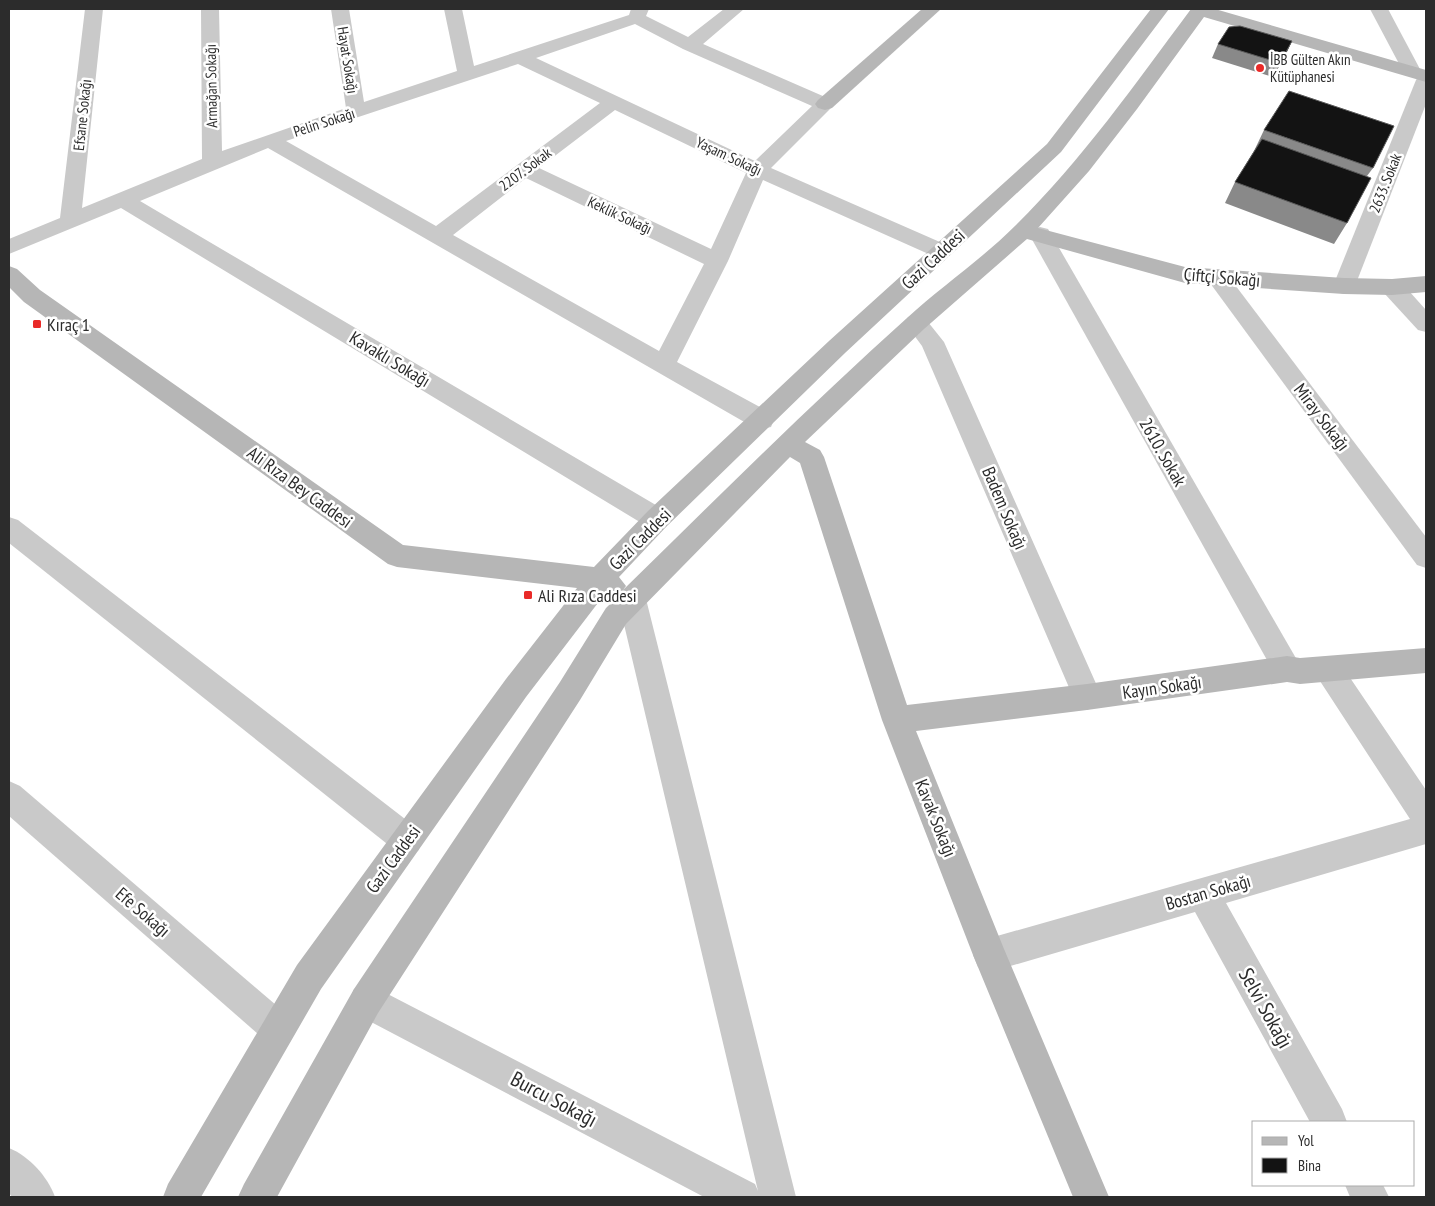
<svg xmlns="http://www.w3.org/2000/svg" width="1435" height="1206" font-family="'PT Sans Narrow',sans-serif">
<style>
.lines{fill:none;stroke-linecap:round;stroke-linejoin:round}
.street{fill:#c9c9c9;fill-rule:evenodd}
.secondary{fill:#b6b6b6;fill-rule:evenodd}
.wall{fill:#898989}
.shaded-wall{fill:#5a5a5a}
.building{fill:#131313;stroke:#5a5a5a}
.poi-dot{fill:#e92a28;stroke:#fff;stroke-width:2}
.labels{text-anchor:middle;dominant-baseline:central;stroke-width:5;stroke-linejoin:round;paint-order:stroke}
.far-poi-label{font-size:15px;fill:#2c2c2c;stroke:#fff;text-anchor:start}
.far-street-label{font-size:15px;fill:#2c2c2c;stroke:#fff}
.street-label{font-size:18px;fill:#2c2c2c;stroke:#fff}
.poi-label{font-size:18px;fill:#2c2c2c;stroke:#fff;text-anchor:start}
.near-street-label{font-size:21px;fill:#2c2c2c;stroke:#fff}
</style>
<rect width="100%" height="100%" fill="#fff"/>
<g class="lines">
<g class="street">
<path d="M 85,9 L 103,9 L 82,208 L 202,159 L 201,9 L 219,9 L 222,151 L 346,108 L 331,9 L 349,9 L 364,102 L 457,71 L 444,9 L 462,9 L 474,66 L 629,15 L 631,9 L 649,9 L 646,16 L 688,37 L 724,9 L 744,9 L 703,44 L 832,100 L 835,104 L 771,168 L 949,246 L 952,251 L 949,256 L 941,258 L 933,256 L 763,180 L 728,261 L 677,362 L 771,413 L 774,420 L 771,427 L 762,429 L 753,427 L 268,148 L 140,201 L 666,511 L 670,519 L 666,527 L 657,530 L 648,527 L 121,208 L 9,254 L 9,239 L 60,218 ZM 635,24 L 683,49 L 812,106 L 755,161 L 536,58 ZM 518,64 L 600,103 L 436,226 L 286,141 ZM 615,110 L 746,173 L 711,249 L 539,168 ZM 526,178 L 704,264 L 659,351 L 453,235 Z"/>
<path d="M 1370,9 L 1388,9 L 1421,71 L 1419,75 L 1412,77 L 1405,75 Z"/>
<path d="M 1426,74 L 1426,104 L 1355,286 L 1352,292 L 1344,294 L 1336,292 L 1333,286 L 1416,80 L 1419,76 Z"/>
<path d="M 1040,227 L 1048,229 L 1051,234 L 1297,660 L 1301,669 L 1297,678 L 1287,682 L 1277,678 L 1029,234 L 1032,229 Z"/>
<path d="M 1218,270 L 1226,273 L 1426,537 L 1426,568 L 1417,565 L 1210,283 L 1207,278 L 1210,273 Z"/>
<path d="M 1392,279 L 1400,281 L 1426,310 L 1426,332 L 1418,330 L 1384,293 L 1381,287 L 1384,281 Z"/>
<path d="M 916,315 L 924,317 L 944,342 L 1102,697 L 1097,706 L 1087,710 L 1077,706 L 922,346 L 905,323 L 908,317 Z"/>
<path d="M 9,517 L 18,520 L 418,829 L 423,840 L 418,851 L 407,855 L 396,851 L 9,543 Z"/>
<path d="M 632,587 L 642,591 L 646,599 L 796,1197 L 704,1197 L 354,1013 L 349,1001 L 354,989 L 366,984 L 378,989 L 755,1184 L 758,1191 L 618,599 L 622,591 Z"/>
<path d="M 1328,656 L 1338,660 L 1426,790 L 1426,844 L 1226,903 L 1342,1109 L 1347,1122 L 1310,1122 L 1195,912 L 990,972 L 978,967 L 973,955 L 978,943 L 990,938 L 1410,819 L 1318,678 L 1314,669 L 1318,660 Z"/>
<path d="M 9,781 L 20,786 L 290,1017 L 295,1029 L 290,1041 L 278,1046 L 266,1041 L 9,816 Z"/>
<path d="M 9,1148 C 29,1156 48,1177 55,1197 L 12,1197 L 9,1193 Z"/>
<path d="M 1345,1185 L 1383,1185 L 1389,1197 L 1350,1197 Z"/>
</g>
<g class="secondary">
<path d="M 922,9 L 941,9 L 832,108 L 825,110 L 818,108 L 815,104 L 818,100 Z"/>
<path d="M 1151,9 L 1169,9 L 1061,152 L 845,353 L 666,527 L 619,577 L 626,586 L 623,590 C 717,498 809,406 907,318 C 942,286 982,259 1016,225 C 1082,160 1136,83 1191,9 L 1215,9 L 1426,70 L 1426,82 L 1204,17 L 1137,109 L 1089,171 L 1038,228 L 1185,267 L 1344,278 L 1392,279 L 1426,276 L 1426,292 L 1392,295 L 1344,294 L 1185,283 L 1027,239 L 924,329 L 805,442 L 820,450 L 824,457 L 907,705 L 1087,684 L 1287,656 L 1300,658 L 1426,648 L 1426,673 L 1300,684 L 1287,682 L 1087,710 L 916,731 L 1004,949 L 1109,1197 L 1073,1197 L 973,955 L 882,720 L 800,463 L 790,457 L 626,624 L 580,700 L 378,1013 L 277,1197 L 238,1197 L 244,1184 L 354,989 L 560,682 L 606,608 L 619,595 L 612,598 L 604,595 L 526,697 L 321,989 L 201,1197 L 163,1197 L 168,1184 L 297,965 L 506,679 L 577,588 L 397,567 L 388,564 L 24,302 L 9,287 L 9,266 L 17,269 L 40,290 L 403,545 L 594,567 L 648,511 L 829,341 L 1047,144 Z"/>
</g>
</g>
<g class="wall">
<path d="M 1292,41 L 1285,56 L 1273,77 L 1212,58 L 1218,44 Z"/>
<path d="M 1264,130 L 1373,168 L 1367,176 L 1347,223 L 1334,244 L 1225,203 L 1235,182 L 1254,151 Z"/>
</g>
<path class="shaded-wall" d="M 1292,41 L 1285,56 L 1273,77 L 1280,63 Z"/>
<g class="building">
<path d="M 1240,26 L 1292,41 L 1280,63 L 1218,44 L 1229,27 Z"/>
<path d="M 1289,91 L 1394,126 L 1373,168 L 1264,130 Z"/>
<path d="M 1262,139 L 1371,178 L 1347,223 L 1235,182 Z"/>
</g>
<g class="poi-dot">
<circle cx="1260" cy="68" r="5"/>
<rect x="32" y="319" width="10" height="10" rx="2.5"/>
<rect x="523" y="590" width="10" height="10" rx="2.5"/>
</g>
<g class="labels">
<g class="far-poi-label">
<text x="1270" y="59">İBB Gülten Akın<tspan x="1270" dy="17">Kütüphanesi</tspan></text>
</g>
<g class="far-street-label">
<text transform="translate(348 60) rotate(81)">Hayat Sokağı</text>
<text transform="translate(211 86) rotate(-91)">Armağan Sokağı</text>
<text transform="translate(82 115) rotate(-84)">Efsane Sokağı</text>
<text transform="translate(324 122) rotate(-18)">Pelin Sokağı</text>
<text transform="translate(729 156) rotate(25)">Yaşam Sokağı</text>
<text transform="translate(525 169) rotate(-37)">2207. Sokak</text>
<text transform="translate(1385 183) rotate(-68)">2633. Sokak</text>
<text transform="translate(620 215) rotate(25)">Keklik Sokağı</text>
</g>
<g class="street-label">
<text transform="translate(933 259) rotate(-43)">Gazi Caddesi</text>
<text transform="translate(1222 277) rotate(5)">Çiftçi Sokağı</text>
<text transform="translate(390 359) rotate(31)">Kavaklı Sokağı</text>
<text transform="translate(1322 417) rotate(53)">Miray Sokağı</text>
<text transform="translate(1163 452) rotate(60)">2610. Sokak</text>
<text transform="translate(300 487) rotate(36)">Ali Rıza Bey Caddesi</text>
<text transform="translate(1005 508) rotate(67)">Badem Sokağı</text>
<text transform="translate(640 539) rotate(-45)">Gazi Caddesi</text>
<text transform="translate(1162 687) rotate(-8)">Kayın Sokağı</text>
<text transform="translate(936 818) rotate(68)">Kavak Sokağı</text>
<text transform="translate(393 859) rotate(-54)">Gazi Caddesi</text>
<text transform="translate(1208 892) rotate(-16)">Bostan Sokağı</text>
<text transform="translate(143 912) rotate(41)">Efe Sokağı</text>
</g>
<g class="poi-label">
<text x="47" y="324">Kıraç 1</text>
<text x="538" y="595">Ali Rıza Caddesi</text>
</g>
<g class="near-street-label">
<text transform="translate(1266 1008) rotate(61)">Selvi Sokağı</text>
<text transform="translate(554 1099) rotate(28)">Burcu Sokağı</text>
</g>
</g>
<rect width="1435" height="1206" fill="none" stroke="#2c2c2c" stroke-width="20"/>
<rect x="1252" y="1121" width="162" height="65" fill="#ffffff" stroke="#ababab"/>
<rect x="1262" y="1137" width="25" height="8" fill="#b6b6b6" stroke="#ababab"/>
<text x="1298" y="1146" font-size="15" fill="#2c2c2c">Yol</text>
<rect x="1262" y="1158" width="25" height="15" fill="#131313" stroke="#ababab"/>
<text x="1298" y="1171" font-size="15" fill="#2c2c2c">Bina</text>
</svg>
